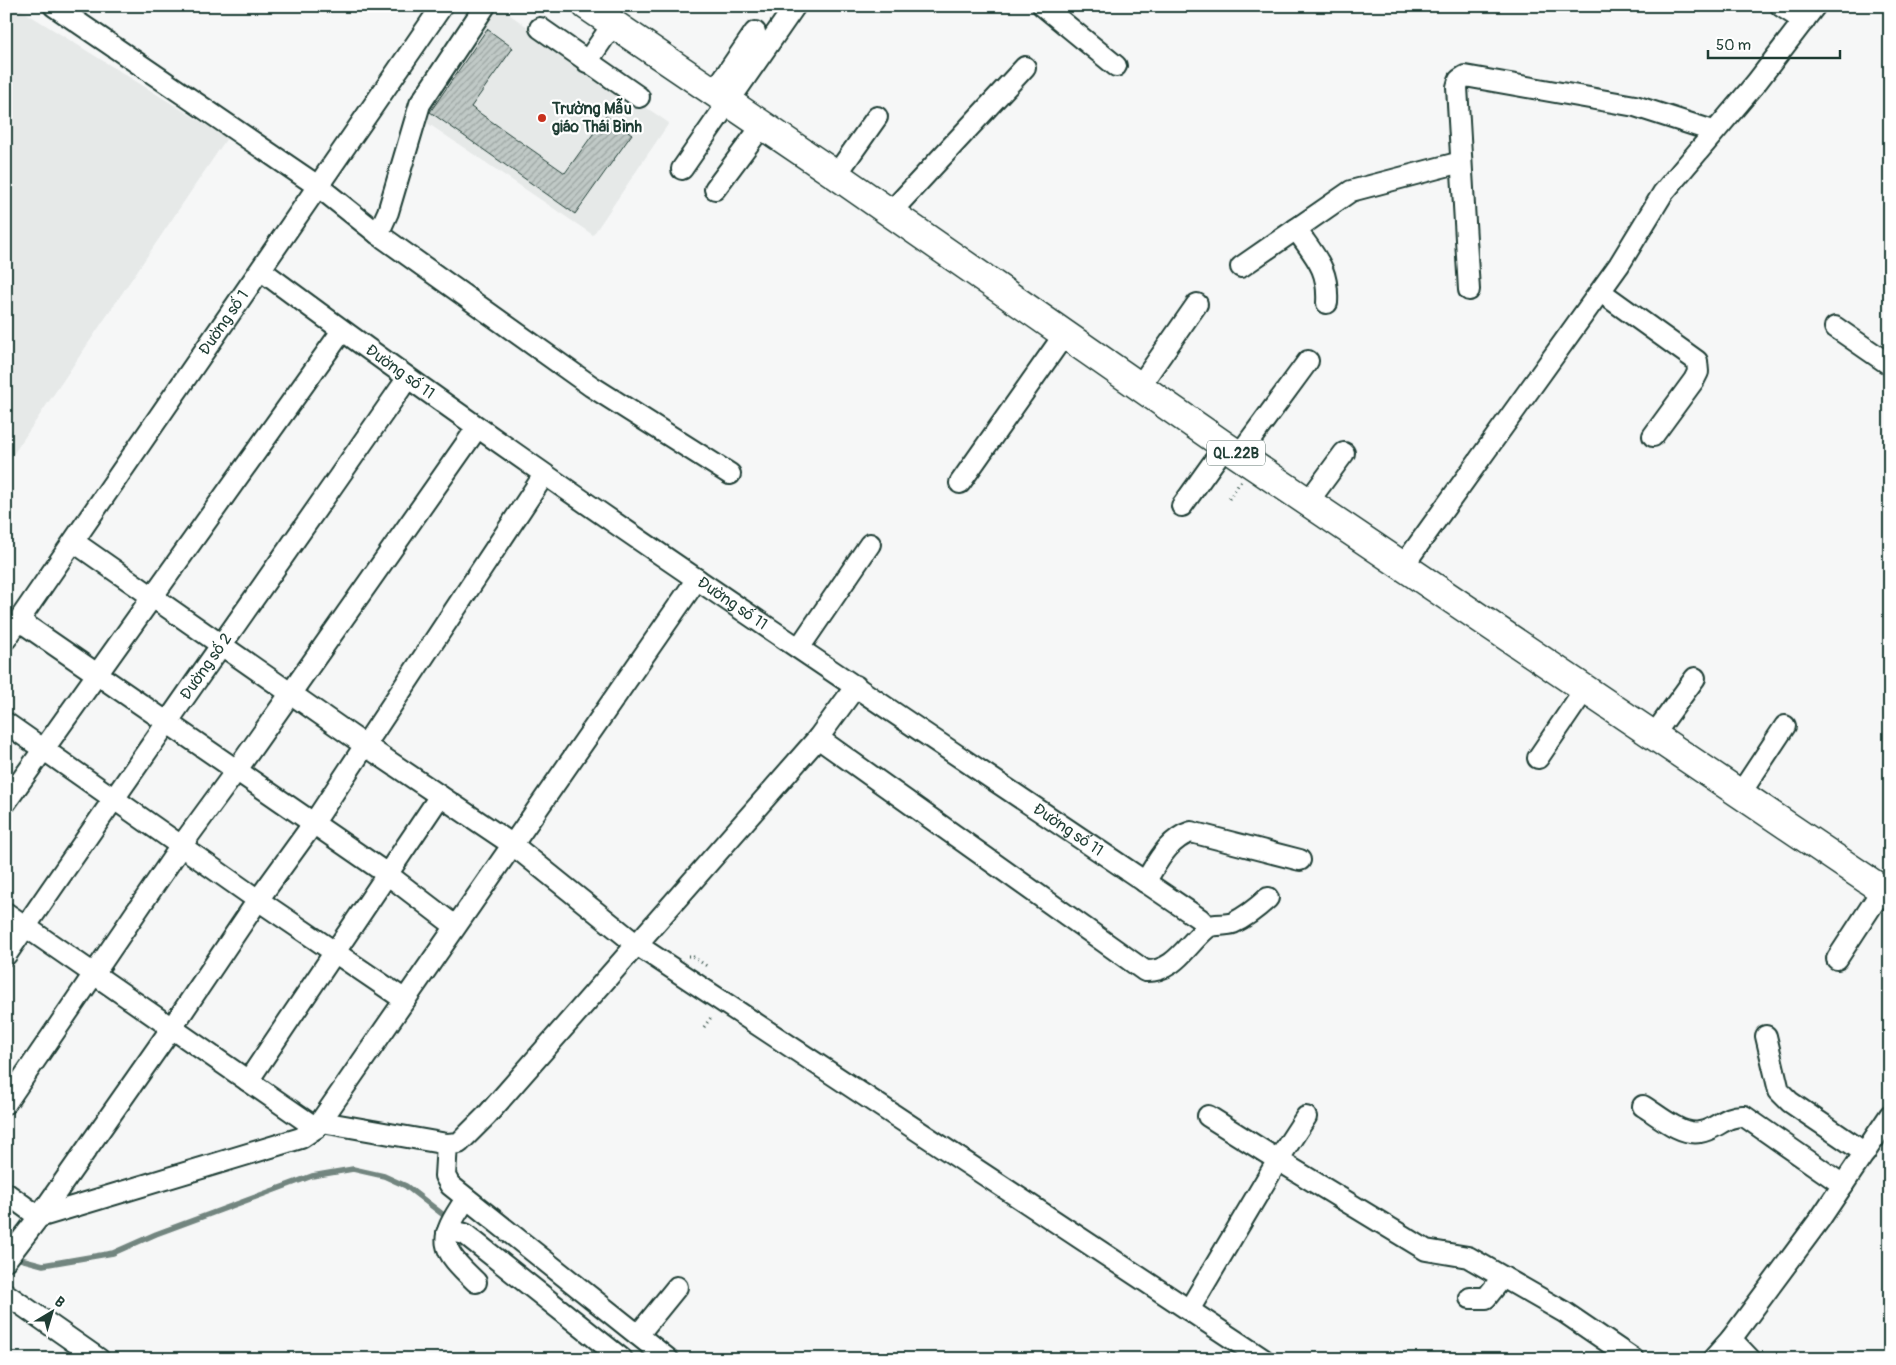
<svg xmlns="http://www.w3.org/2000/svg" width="1896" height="1365" font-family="Pangolin,sans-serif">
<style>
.built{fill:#e6e9e8}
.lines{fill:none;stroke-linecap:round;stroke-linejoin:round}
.stream{stroke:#72857f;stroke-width:5.5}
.building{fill:url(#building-hatch);stroke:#1f3d34}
.minor-casing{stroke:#1f3d34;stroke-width:24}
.highway-casing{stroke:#1f3d34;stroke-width:31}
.path{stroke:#1f3d34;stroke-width:3;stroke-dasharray:1 4;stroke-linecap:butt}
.minor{stroke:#fff;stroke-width:20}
.highway{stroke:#fff;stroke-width:28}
.poi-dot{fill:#c8321e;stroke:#fff;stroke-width:2}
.labels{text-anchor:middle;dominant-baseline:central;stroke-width:4.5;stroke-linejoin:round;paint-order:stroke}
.shield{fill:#fff;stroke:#627771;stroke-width:1}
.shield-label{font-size:15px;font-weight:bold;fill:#1f3d34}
.poi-label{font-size:16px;font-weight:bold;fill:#1f3d34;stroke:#fff;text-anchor:start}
.street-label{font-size:16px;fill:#1f3d34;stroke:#fff}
</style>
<defs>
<pattern id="building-hatch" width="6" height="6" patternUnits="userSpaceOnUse" patternTransform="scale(1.25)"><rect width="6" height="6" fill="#c0c9c6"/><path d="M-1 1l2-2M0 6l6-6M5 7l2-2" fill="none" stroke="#9ba4a2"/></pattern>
</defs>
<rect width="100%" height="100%" fill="#f6f7f7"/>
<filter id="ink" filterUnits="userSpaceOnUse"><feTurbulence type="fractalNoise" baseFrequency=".02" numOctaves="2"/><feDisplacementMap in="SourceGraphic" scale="10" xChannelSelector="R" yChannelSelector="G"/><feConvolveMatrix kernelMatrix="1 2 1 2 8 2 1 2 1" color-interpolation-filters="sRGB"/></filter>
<g filter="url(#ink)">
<g class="built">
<path d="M 6,6 L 15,6 L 227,138 L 6,465 Z"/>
<path d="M 487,6 L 497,6 L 669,123 L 593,235 L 414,114 Z"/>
</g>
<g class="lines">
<path class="stream" d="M 13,1257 L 43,1265 L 113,1253 L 156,1234 L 312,1176 L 353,1169 L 384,1176 L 406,1186 L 450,1220"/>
</g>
<path class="building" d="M 487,29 L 513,48 L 471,107 L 565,173 L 606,116 L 632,134 L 575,214 L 430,112 Z"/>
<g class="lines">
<defs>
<g id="minor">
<path d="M 54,6 L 319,187 L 378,234 L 591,386 L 730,474"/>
<path d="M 1043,6 L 1116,66"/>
<path d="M 1781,6 L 1804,21"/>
<path d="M 540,28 L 639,97"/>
<path d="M 587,62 L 613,24"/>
<path d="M 714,92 L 755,32"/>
<path d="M 682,169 L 795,6"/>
<path d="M 836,175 L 877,117"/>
<path d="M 715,189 L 762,126"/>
<path d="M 889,214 L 1025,67"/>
<path d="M 1296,229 C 1315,257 1329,268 1327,303"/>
<path d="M 378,234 L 388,212 L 420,104 L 485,6"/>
<path d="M 1241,267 L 1351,191 L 1461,162"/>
<path id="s1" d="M 262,271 C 567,498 886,706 1200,919 L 1208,927"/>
<path d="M 1469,290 L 1457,87 L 1459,80 L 1465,76 L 1635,106 L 1713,131"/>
<path d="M 1601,292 L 1697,361 L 1698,372 L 1694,380 L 1653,436"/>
<path d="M 1835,327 L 1890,365"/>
<path d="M 1139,387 L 1197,304"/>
<path d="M 1239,455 L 1308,361"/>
<path d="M 960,483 L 1064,335"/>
<path d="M 1308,502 L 1344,453"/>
<path d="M 1182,506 L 1225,446"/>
<path d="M 74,542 L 366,746 L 513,845 L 637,945 L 1263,1359"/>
<path d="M 1403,566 L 1619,265 L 1663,193 L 1756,83 L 1815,6"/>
<path d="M 20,621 L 387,874 L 455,926"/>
<path id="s2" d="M 6,639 L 442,6"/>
<path d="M 799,648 L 870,544"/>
<path d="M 856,686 L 818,738 L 1145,971 C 1175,972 1186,945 1207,928 C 1213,923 1225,926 1233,923 C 1246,917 1257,908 1268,898"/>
<path d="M 6,723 L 258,900 L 405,1000"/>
<path d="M 1653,736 L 1695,678"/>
<path d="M 1538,758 L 1585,689"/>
<path d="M 1740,794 L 1785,726"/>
<path d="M 6,802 L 342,331"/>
<path d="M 1145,882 C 1157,863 1168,839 1191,832 L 1300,860"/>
<path d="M 6,913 L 316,1128"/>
<path id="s3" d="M 6,955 C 138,762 274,571 407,379"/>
<path d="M 1837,959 L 1882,890"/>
<path d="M 1766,1036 L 1779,1091 L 1790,1102 L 1865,1153"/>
<path d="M 248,1081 L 440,796"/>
<path d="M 6,1103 L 181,846 L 236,771 L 477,428"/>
<path d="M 1643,1106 C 1658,1115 1681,1136 1700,1132 C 1716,1130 1725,1115 1744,1116 L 1843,1185"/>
<path d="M 1208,1116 L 1278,1160 L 1306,1117"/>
<path d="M 322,1122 L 447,1144 L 459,1143 L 487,1115 L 818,738"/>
<path d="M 447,1144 L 445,1176 L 450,1185 L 668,1359"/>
<path d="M 6,1193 L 39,1217 L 301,1138 L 316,1128 L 697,579"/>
<path d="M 466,1199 C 437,1241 440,1248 476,1282"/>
<path d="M 447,1233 L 456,1232 L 465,1234 L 622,1359"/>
<path d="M 6,1260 L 39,1217 L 171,1029 L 258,900 L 313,824 L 544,475"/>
<path d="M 6,1294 L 99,1359"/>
<path d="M 1470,1298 L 1486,1298 L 1503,1277"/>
<path d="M 1189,1310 L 1278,1160 L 1426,1250 L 1468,1257 L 1564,1312 L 1633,1359"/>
<path d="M 638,1335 L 677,1287"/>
<path d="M 1731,1339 L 1750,1359"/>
<path d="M 1713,1359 L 1731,1339 L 1820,1219 L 1890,1115"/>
</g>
<path id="highway" d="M 587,6 L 836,175 L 1225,446 L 1890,895"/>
</defs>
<use href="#minor" class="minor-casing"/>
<use href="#highway" class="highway-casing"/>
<g class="path">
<path d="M 1229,499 L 1241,481"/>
<path d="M 688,956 L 692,956 L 708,967"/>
<path d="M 704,1027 L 712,1016"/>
</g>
<use href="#minor" class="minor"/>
<use href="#highway" class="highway"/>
</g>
</g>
<circle class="poi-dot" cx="542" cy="118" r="5"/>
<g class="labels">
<rect class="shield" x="1207" y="440.5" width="58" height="25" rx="4"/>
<g class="shield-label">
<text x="1236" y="453">QL.22B</text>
</g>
<g class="poi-label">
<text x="552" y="109">Trường Mẫu<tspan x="552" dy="18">giáo Thái Bình</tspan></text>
</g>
<g class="street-label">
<text stroke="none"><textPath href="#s2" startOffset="384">Đường số 1</textPath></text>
<text stroke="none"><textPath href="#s1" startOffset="171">Đường số 11</textPath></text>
<text stroke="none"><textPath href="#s1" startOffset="576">Đường số 11</textPath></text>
<text stroke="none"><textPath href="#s3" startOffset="351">Đường số 2</textPath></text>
<text stroke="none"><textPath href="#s1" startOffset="981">Đường số 11</textPath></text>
</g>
</g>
<rect width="1896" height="1365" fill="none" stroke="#fff" stroke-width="25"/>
<rect x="12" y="12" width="1871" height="1340" fill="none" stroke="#1f3d34" stroke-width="2" filter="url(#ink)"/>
<g transform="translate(52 1312) rotate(38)" stroke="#ffffff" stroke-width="4" paint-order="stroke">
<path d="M0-4L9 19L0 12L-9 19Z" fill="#1f3d34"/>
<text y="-8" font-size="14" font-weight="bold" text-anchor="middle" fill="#1f3d34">B</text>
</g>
<path d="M1708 50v8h132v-8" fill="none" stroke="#1f3d34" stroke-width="2.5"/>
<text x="1716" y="50" font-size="15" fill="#1f3d34" stroke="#ffffff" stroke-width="4" paint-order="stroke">50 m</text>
</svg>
